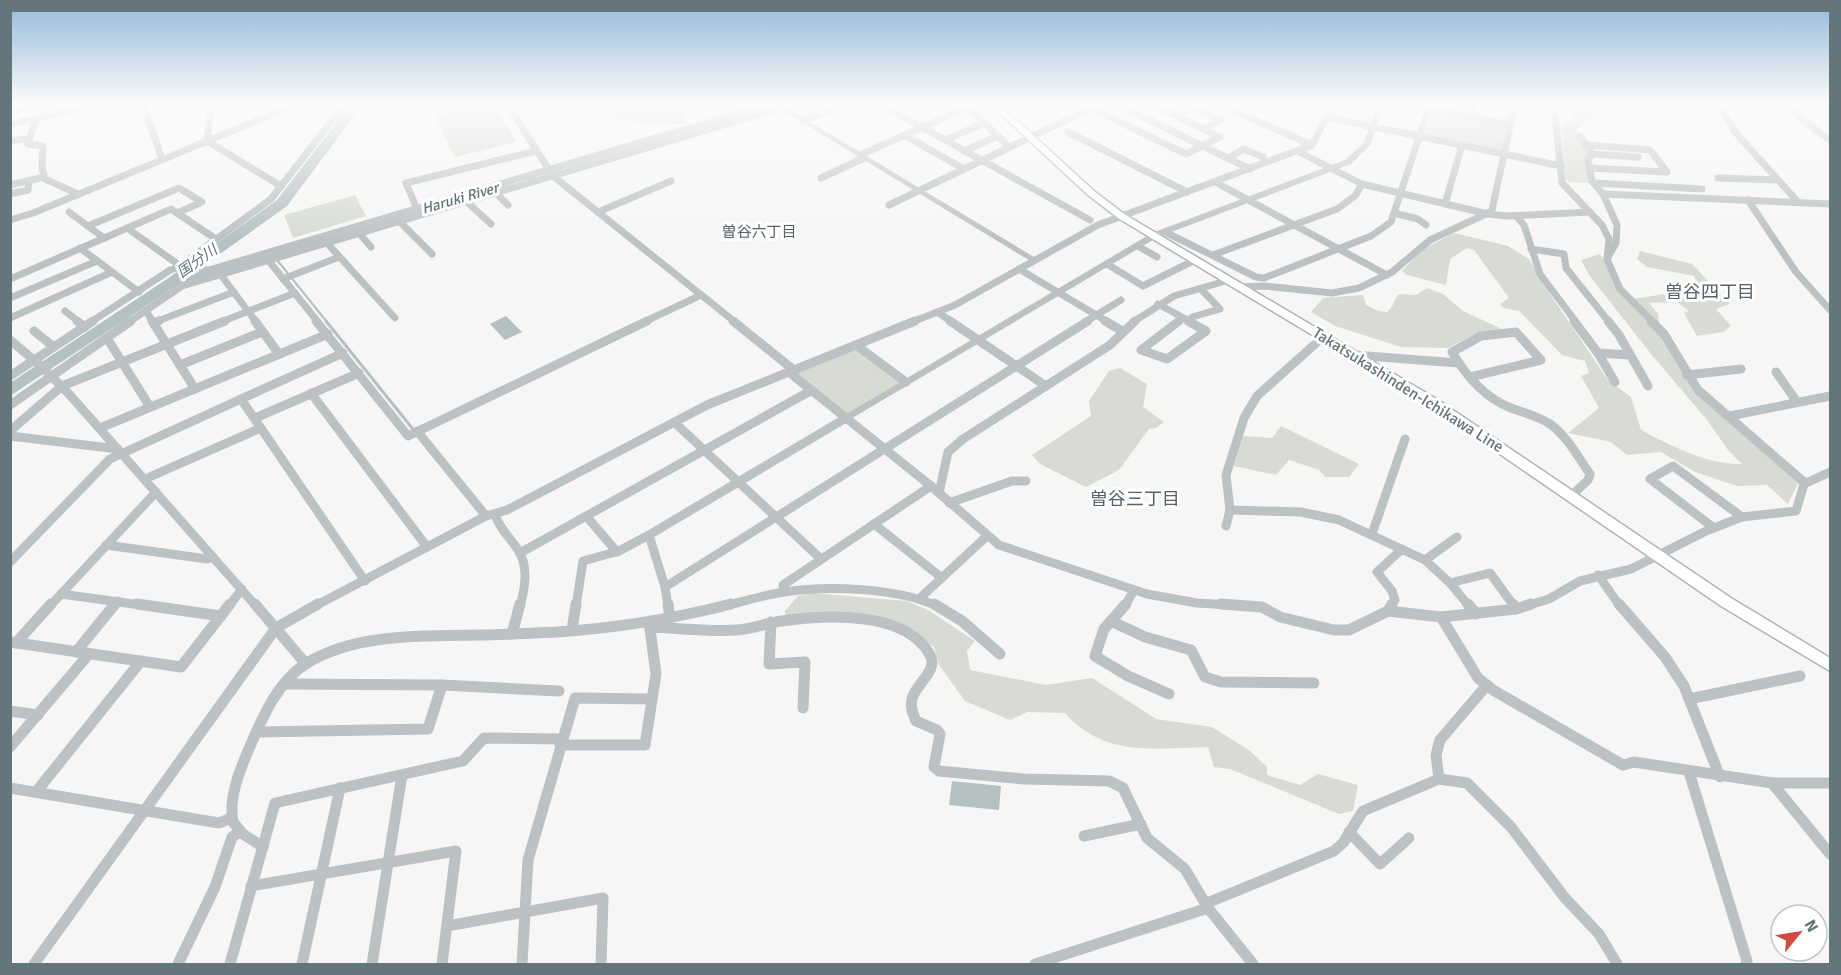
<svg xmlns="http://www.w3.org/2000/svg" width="1841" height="975" font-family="Signika,'Noto Sans JP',sans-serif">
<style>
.green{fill:#d7dbd4}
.water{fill:#b4c1c3}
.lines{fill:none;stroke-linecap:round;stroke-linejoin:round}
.stream-far1{stroke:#b4c1c3;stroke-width:2}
.stream{stroke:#b4c1c3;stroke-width:3}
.river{fill:#b4c1c3;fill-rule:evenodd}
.motorway-tunnel{stroke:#d2d6d6;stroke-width:12;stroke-dasharray:12 6;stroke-linecap:butt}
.secondary-casing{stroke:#aeb5b8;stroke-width:3}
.trunk-casing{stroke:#b0b4b7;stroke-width:3}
.minor-far2{stroke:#bcc1c3;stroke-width:7}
.minor-far1{stroke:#bcc1c3;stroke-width:9}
.minor{stroke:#bcc1c3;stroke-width:11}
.tertiary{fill:#bcc1c3;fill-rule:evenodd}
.secondary{fill:#fff;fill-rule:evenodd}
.trunk{fill:#fff;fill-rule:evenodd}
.labels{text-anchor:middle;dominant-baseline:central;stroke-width:6;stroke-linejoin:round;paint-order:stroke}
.far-water-label{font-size:15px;font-style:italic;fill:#607477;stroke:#fff}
.far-neighbourhood-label{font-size:15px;fill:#566268;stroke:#fff}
.street-label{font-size:16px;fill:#65757c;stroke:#fff}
.neighbourhood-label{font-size:18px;fill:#566268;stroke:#fff}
</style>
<rect width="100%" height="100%" fill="#f7f6f4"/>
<g class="green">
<path d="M 485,104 L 495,104 L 516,142 L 455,157 L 435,116 Z"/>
<path d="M 609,104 L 696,104 L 683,114 L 689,124 L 651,124 L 620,120 Z"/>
<path d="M 1591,104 L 1604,104 L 1576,131 L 1590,153 L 1585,161 L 1589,183 L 1569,182 L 1565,179 L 1561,127 L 1569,123 L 1573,113 Z"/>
<path d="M 1433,110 L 1506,125 L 1501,152 L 1425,136 Z"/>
<path d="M 355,195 L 366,216 L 293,238 L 284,215 Z"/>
<path d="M 1454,233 L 1508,246 L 1529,259 L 1544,285 L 1608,380 L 1631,397 L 1641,430 C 1672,446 1707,465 1742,464 L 1728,450 L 1707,420 L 1651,354 L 1589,275 L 1581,260 L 1600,254 L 1625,300 L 1700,289 L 1694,276 L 1647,267 L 1637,259 L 1640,251 L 1692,264 L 1730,304 L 1716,309 L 1731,326 L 1723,332 L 1697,336 L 1684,313 L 1689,311 L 1677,302 L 1649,303 L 1658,314 L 1660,334 L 1693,389 L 1799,481 L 1788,504 L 1767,485 L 1737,486 L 1695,472 L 1661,452 L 1627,455 L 1611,442 L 1568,433 L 1599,408 L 1581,376 L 1589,373 L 1585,361 L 1562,355 L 1519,311 L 1504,308 L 1500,304 L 1509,298 L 1474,250 L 1467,248 L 1450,259 L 1446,285 L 1407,275 L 1402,271 L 1423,249 Z"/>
<path d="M 1427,288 L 1443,294 L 1463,311 L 1504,330 L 1475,334 L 1448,348 L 1401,347 L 1335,326 L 1311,312 L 1323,298 L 1363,295 L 1366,305 L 1379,311 L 1387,312 C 1394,306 1394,300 1399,294 L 1416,295 Z"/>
<path d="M 856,345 L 906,382 L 846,418 L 790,373 Z"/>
<path d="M 1120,368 L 1147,384 L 1143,407 L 1164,422 L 1156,428 L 1149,429 L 1119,470 L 1086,487 L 1040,464 L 1032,455 L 1091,416 L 1089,401 L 1109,371 Z"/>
<path d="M 1281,426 L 1359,464 L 1349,477 L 1325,477 L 1319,470 L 1289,460 L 1276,475 L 1234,466 L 1243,436 L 1272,438 Z"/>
<path d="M 813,593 L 906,601 L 928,610 L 975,641 L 967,651 L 970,670 L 1046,685 L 1092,678 L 1156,719 L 1212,727 L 1249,750 L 1267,767 L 1267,775 L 1300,785 L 1318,774 L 1358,785 L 1353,811 L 1339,814 L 1230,769 L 1214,767 L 1208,747 C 1153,748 1105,758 1065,713 L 1027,712 L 1010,720 L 965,701 L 939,665 L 934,647 L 895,622 L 785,617 L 785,611 L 798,596 Z"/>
</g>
<g class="water">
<path d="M 506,316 L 522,332 L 505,340 L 490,324 Z"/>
<path d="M 952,781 L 1001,786 L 999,810 L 949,805 Z"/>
</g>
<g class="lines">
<path class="stream-far1" d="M 273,255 L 327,322"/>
<path class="stream" d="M 326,321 L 412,428"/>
<path class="river" d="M 351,104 L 363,104 L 287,206 L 192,274 L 482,189 L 492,189 L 494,192 L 492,195 L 202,281 L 176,286 L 10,396 L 10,383 L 167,279 L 277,200 Z"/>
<path class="motorway-tunnel" d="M 10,112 L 46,104"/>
<defs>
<path id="secondary" d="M 990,104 L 999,104 L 1094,191 L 1124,214 L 1438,400 L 1731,598 L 1830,658 L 1830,671 L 1721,606 L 1430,406 L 1118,218 L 1088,195 Z"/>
<path id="trunk" d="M 61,104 L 82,104 L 10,121 L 10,115 Z"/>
</defs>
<use href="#secondary" class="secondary-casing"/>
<use href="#trunk" class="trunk-casing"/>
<g class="minor-far2">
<path d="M 143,104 L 162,159"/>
<path d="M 211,104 L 207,141 L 281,186"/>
<path d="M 507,104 L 553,176 L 735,322"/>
<path d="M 880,104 L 1090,220"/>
<path d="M 950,104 L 961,110"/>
<path d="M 1117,104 L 1250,169"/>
<path d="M 1185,104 L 1221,120 L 1204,129"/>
<path d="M 1219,104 L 1312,145"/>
<path d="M 1540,104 L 1555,107"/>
<path d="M 1554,104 L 1562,183 L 1602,225 L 1609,239 L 1607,259 L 1620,289 L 1653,322"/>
<path d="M 1719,104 L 1734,131 L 1798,202"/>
<path d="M 1788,104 L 1805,122 L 1830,140"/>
<path d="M 1827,104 L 1830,107"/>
<path d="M 1091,108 L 1186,154 L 1220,137 L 1152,104"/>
<path d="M 1429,108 L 1511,125"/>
<path d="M 788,110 L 808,104"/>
<path d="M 1471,116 L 1474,104"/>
<path d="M 1327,117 L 1561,166"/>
<path d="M 35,119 L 28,144 L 43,146 L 42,168 L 45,179 L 78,194"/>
<path d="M 803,121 L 828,111 L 816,104"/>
<path d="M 10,124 L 99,104"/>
<path d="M 1068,132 L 1187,192"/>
<path d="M 904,135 L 964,169"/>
<path d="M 1580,136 L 1592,154 L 1588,160 L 1592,181 L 1603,194 L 1617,225 L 1616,243 L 1607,259"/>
<path d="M 945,140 L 984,123"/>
<path d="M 10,141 L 30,138"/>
<path d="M 1588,145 L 1650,150 L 1667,172 L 1589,168"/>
<path d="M 964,151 L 998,136"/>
<path d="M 1297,151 L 1362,184 L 1488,214 L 1506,216 L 1590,212"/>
<path d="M 1592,154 L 1638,157"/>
<path d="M 860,155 L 968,107 L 1009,147"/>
<path d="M 1230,157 L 1244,149 L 1263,157"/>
<path d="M 821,178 L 864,158"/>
<path d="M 1718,178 L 1778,180"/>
<path d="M 1215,182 L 1387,275"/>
<path d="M 1594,183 L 1702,189"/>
<path d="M 10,185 L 44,177"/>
<path d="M 496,193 L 508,205"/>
<path d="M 10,194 L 28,190 L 29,181"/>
<path d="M 1603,194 L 1830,204"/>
<path d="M 1748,200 L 1796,272 L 1830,310"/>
<path d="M 467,202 L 491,224"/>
<path d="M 1445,204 L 1462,145"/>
<path d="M 889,205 L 1100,104"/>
<path d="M 417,209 L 406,183 L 536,151"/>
<path d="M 69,212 L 104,238"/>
<path d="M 598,212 L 671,181"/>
<path d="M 1394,213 L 1418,219 L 1426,225"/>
<path d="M 1516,216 L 1524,225 L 1540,274 L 1576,322"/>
<path d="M 10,220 L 33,213 L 297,104"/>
<path d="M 400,222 L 432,254"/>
<path d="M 88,226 L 179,188 L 202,202 L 177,213"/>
<path d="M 127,228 L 179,265"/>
<path d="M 1165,232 L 1256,277 L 1264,278 L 1371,236 L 1391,222 L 1430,104"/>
<path d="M 359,233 L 371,247"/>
<path d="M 327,243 L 395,318"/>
<path d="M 1138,246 L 1157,257"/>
<path d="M 80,248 L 139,292"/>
<path d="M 1531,249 L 1564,254 L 1566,268 L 1609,322"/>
<path d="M 1213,255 L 1337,209 L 1355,196 L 1362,184"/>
<path d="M 268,260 L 318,322"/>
<path d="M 1107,264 L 1143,286 L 1195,260"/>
<path d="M 177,268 L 209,270 L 771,104"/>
<path d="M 1019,269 L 1108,322"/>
<path d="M 221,275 L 256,322"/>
<path d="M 10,279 L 171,209 L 216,239"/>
<path d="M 283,279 L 339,257"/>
<path d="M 1241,287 L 1264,286 L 1332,293 L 1359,288 L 1392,272 L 1430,240 L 1490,212 L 1492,210 L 1515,104"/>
<path d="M 10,298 L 97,261"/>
<path d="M 1158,304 L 1191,322"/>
<path d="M 65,311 L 79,322"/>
<path d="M 146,311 L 153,322"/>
<path d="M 937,312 L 952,322"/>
<path d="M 1192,317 L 1220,309 L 1201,289"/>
<path d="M 10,318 L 112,272"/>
<path d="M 91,322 L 170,270 L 177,268 L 271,199 L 345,104"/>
<path d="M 129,322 L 182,286 L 794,104"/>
<path d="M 155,322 L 234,292"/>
<path d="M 221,322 L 295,293"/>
<path d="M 644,322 L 701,295"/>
<path d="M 912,322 L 955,305 L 1098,225 L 1312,145 L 1333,104"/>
<path d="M 1085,322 L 1121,300"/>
<path d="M 1133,322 L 1174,296 L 1229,280"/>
<path d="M 1177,322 L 1182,319"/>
</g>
<g class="minor-far1">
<path d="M 77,321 L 85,327"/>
<path d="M 152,321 L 195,389"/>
<path d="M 255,321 L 279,354"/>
<path d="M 316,321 L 408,436 L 647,321"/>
<path d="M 733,321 L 795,371"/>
<path d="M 950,321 L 1046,386"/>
<path d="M 1105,321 L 1122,331"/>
<path d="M 1179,321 L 1141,350 L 1167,359 L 1206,331 L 1188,321"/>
<path d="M 1574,321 L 1598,353 L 1615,382"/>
<path d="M 1608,321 L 1619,335 L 1648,386"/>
<path d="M 1651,321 L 1664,334 L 1698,390 L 1804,482"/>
<path d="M 154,323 L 159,321"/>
<path d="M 34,331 L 54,347"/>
<path d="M 1323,337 L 1257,396 L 1244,418 L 1226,475 L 1230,510 L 1301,512 L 1339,520 L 1425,560 L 1450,583 L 1469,606"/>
<path d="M 107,338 L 150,407"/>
<path d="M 10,340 L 41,366 L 69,394 L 256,606"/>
<path d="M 856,345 L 906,382"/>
<path d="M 343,353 L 241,399 L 365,581"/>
<path d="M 1598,353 L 1630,355"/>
<path d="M 1354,355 L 1458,363"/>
<path d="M 180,365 L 262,332"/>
<path d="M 1776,372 L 1797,402"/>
<path d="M 790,373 L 931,486 L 999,545 L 1147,594 L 1197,603 L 1246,606"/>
<path d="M 1687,375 L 1741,369"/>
<path d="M 10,376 L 93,321"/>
<path d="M 1470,377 L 1541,360 L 1516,332 L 1481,336 L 1452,352 C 1466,376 1485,398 1511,408 C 1524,413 1538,416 1550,424 C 1567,436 1578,457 1590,474 L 1588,480 L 1571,496"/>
<path d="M 311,393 L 427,547"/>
<path d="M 10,405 L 131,321"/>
<path d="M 1730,416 L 1830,396"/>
<path d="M 255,418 L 359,373"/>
<path d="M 674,422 L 821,559"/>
<path d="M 100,428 L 328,334"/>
<path d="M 10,431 L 62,386 L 225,321"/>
<path d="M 417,431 L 486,516"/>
<path d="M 10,436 L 118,449"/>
<path d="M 145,479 L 261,428"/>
<path d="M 939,493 L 948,452 L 963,439 L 1110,345 L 1135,321"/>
<path d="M 949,503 L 1012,481 L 1026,481"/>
<path d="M 495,514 C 499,529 510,537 518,550 C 529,567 525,588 520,606"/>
<path d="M 587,517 L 617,552"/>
<path d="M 874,524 L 942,578"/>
<path d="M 1226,526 L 1230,510"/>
<path d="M 1714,528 L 1650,479 L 1673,466 L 1742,517"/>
<path d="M 1372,534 L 1405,439"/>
<path d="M 649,535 L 665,587 L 668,606"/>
<path d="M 106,545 L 207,559 L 213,557"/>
<path d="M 520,553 L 812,390"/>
<path d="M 1425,560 L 1457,537"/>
<path d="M 10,562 L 110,459 L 241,399"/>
<path d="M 1598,575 L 1620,606"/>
<path d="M 1450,583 L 1490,573 L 1514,606"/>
<path d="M 665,587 L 1088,321"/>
<path d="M 784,591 L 783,585 L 931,486"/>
<path d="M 61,594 L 148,606"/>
<path d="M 919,599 L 987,536"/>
<path d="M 50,606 L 156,492"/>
<path d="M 114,606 L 118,601"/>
<path d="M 229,606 L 242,589"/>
<path d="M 315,606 L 486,516 L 507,510 L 707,405 L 915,321"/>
<path d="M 576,606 L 583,561 L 619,551 L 649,535 L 846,418"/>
<path d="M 725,606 C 745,601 764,595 784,592 C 828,585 897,588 937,606"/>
<path d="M 1125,606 L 1134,590"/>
<path d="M 1391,606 L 1395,600 L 1392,591 L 1377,572 L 1402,549"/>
<path d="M 1526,606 L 1549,599 L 1580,581 L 1631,569 L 1706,531 L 1742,517 L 1796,511 L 1804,484 L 1830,472"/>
</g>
<g class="minor">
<path d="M 137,604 L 221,616"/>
<path d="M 255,604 L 306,664"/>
<path d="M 668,604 L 670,618"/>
<path d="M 934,604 L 962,621 L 1000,654"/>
<path d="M 1126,604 L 1104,629 L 1095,656 L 1128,676 L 1169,694"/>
<path d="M 1221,604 L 1262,607 L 1280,617 L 1334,630 L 1349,630 L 1388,611 L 1441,617 L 1516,609 L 1531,604"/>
<path d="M 1468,604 L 1476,614"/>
<path d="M 1513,604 L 1516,609"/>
<path d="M 1619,604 L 1665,657 L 1684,686 L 1720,777"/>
<path d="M 1388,611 L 1392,604"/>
<path d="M 1441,617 L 1478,678 L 1493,690 L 1623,765 L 1634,762 L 1772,783 L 1830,783"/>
<path d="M 1111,621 L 1145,637 L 1191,650 L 1205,677 L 1221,682 L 1314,683"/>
<path d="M 771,622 L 769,664 L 805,662 L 803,708"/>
<path d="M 650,627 C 679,628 708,632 737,630 C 752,629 767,623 782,621 C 824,615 906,610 930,655 C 939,671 915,684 912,699 C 910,707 913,714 916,721 L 937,730 L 940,734 L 934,767 L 939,771 L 1024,779 L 1109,781 L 1123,788 L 1147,838 L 1185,869 L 1208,908 L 1253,964"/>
<path d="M 572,630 L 576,604"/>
<path d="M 512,634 L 520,604"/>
<path d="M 10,642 L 181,667 L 230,604"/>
<path d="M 16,643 L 51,604"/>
<path d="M 76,652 L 115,604"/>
<path d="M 286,684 L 442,685 L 559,691"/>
<path d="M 1689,699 L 1800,676"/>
<path d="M 10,711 L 38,715"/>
<path d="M 258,732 L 428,729 L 442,685"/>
<path d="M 560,745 L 645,745 L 656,674 L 649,622"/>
<path d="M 10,747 L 89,654"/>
<path d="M 1689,772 L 1747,961 L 1746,964"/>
<path d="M 1439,779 L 1436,755 L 1440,740 L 1487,685"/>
<path d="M 1772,783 L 1830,854"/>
<path d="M 10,788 L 219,823 L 231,818"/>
<path d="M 36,792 L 141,661"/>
<path d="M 1349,832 L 1380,864 L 1409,838"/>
<path d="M 1084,836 L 1141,824"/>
<path d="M 263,847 L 243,834 L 233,822 C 228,797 241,767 251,744 C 263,716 279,680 307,663 C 357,633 423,636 480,635 C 505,635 531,633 557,632 C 616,628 673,619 731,604"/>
<path d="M 251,886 L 456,851 L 442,964"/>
<path d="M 1207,903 L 1334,851 L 1343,843 L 1363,811 L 1439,779 L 1467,783 L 1511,827 L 1565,898 L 1599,934 L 1617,964"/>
<path d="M 447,926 L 603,898 L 601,964"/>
<path d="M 34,964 L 276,628 L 318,604"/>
<path d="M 178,964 L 215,887 L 232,837 L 238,833"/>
<path d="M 230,964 L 275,803 L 463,761 L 484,738 L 562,739"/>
<path d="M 302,964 L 340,788"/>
<path d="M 372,964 L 402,775"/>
<path d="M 522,964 L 528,860 L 575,698 L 652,699"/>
<path d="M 1035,964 L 1208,908"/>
</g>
<g class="tertiary">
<path d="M 772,104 L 780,104 L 1039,260 L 1035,262 L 1032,262 Z"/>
<path d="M 1378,104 L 1385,104 L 1370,145 L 1351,164 L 1158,237 L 849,420 L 843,420 L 841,418 L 843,416 L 1152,233 L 1345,160 L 1363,144 Z"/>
</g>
<use href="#secondary" class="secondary"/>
<use href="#trunk" class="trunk"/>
</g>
<linearGradient id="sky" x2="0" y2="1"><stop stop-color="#93b9d9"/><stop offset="0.43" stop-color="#fbfbfa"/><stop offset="1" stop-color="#fbfbfa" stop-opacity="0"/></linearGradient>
<rect width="1841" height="241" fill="url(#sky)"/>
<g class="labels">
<g class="far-water-label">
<text transform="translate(460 198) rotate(-16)">Haruki River</text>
<text transform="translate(197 261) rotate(-35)">国分川</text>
</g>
<g class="far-neighbourhood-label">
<text x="759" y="232">曽谷六丁目</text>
</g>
<g class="street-label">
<text transform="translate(1408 390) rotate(32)">Takatsukashinden-Ichikawa Line</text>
</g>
<g class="neighbourhood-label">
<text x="1710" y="292">曽谷四丁目</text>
<text x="1135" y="499">曽谷三丁目</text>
</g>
</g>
<rect width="1841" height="975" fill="none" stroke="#65757c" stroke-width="24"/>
<g transform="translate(1799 933) rotate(60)"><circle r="28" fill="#ffffff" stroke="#c1c8cb" stroke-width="1.5"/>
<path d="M0-4.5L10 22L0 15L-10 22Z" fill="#d04b3b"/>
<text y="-9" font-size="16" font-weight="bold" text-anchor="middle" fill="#65757c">N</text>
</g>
</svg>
